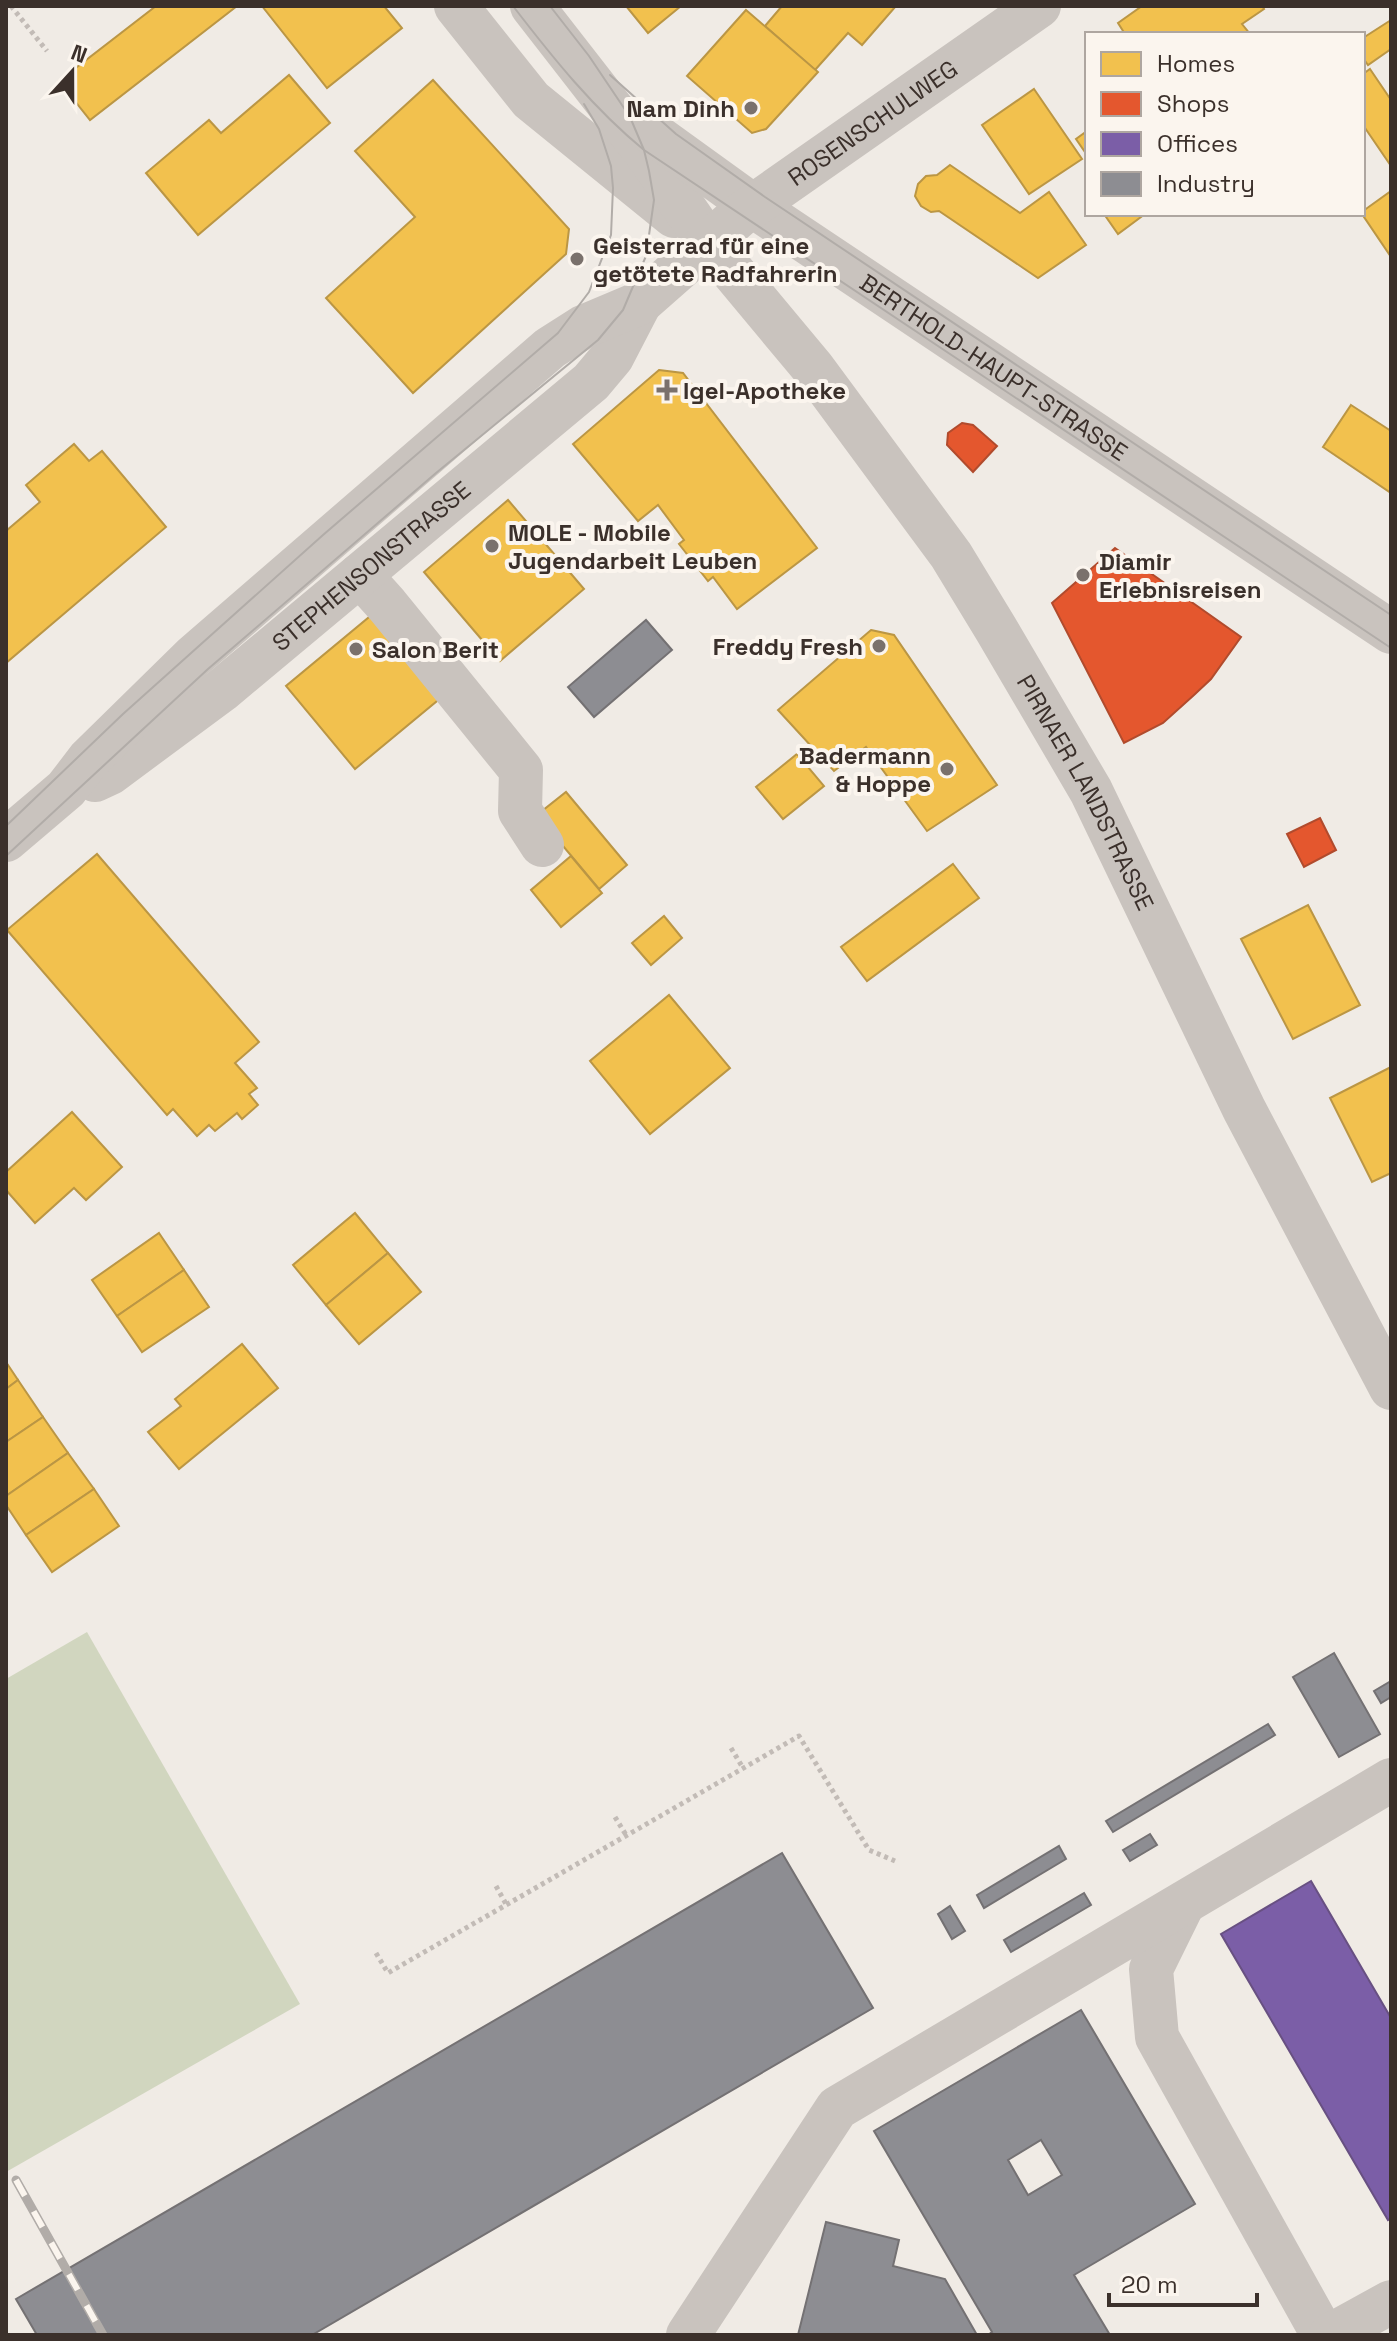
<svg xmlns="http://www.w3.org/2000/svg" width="1397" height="2341" font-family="'Space Grotesk',sans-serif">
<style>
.green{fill:#d1d6bf}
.homes{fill:#f2c14e;stroke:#bb9644;stroke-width:2}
.shops{fill:#e4572e;stroke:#b14b2d;stroke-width:2}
.offices{fill:#7b5ea7;stroke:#685082;stroke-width:2}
.industry{fill:#8d8d92;stroke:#747173;stroke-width:2;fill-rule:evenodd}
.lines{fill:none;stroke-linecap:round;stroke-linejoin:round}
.path{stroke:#c2bbb6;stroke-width:5;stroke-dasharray:4 4;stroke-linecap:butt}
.minor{stroke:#c9c3be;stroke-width:44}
.tram{stroke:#b1aca8;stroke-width:2}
.rail-casing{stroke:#b1aca8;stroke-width:9}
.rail{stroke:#fbf5ee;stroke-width:6;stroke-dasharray:18;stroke-linecap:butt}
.poi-dot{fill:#7a716c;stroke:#fbf5ee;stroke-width:3}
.labels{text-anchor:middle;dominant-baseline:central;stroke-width:8;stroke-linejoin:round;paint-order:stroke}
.poi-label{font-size:24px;font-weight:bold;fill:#3b302b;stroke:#fbf5ee;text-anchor:start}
.street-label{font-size:24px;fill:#3b302b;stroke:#fbf5ee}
</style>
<rect width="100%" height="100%" fill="#f0ebe5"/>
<path class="green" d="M 87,1632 L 300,2004 L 6,2172 L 6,1679 Z"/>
<g class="homes">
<path d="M 156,6 L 237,6 L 90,120 L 59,81 Z"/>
<path d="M 262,6 L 384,6 L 402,28 L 327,88 Z"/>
<path d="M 626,6 L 681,6 L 648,33 Z"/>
<path d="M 782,6 L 896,6 L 862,45 L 848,33 L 815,70 L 765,26 Z"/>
<path d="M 1142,6 L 1262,6 L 1264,9 L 1242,24 L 1250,34 L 1125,34 L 1118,23 Z"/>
<path d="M 746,10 L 818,72 L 766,129 L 752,133 L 687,76 Z"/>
<path d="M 1391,20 L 1391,49 L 1368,65 L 1363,58 L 1363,38 Z"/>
<path d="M 1370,69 L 1391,100 L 1391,166 L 1363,125 L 1363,74 Z"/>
<path d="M 289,75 L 330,123 L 198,235 L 146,173 L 209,120 L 221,133 Z"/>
<path d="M 433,80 L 569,229 L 566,254 L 413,393 L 326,298 L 415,217 L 355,151 Z"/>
<path d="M 1034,89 L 1082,159 L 1029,194 L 982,125 Z"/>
<path d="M 1087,131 L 1087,155 L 1076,139 Z"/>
<path d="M 950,165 L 1020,213 L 1049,192 L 1086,245 L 1038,278 L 939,211 L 931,212 L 921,206 L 915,196 L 918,184 L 926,176 L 937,175 Z"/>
<path d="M 1391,191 L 1391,257 L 1362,214 L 1363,211 Z"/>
<path d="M 1104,214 L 1145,214 L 1118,234 Z"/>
<path d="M 659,370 L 683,373 L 817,548 L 737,609 L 713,577 L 708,581 L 679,544 L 684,540 L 658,505 L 638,521 L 573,444 Z"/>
<path d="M 1351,405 L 1391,431 L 1391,493 L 1323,447 Z"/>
<path d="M 74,444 L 89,461 L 102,451 L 166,527 L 6,663 L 6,531 L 40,502 L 26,485 Z"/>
<path d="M 508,500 L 584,589 L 500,661 L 424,572 Z"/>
<path d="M 374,613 L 443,696 L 355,769 L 286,686 Z"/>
<path d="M 871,630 L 894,635 L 997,785 L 927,831 L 866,747 L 834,771 L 778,710 Z"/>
<path d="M 797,754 L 824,786 L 783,819 L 756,787 Z"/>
<path d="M 566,792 L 627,865 L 599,889 L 537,815 Z"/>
<path d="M 97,854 L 259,1042 L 235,1063 L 257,1088 L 249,1094 L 258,1105 L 242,1119 L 237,1113 L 215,1131 L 209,1125 L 197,1136 L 173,1109 L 167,1115 L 7,930 Z"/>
<path d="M 571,856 L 602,893 L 561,927 L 531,890 Z"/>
<path d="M 953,864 L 979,898 L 867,981 L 841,947 Z"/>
<path d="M 1308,905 L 1360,1005 L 1293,1039 L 1241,939 Z"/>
<path d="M 664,916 L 682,938 L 651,965 L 632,943 Z"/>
<path d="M 669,995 L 730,1068 L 650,1134 L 590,1061 Z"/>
<path d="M 1391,1067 L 1391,1173 L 1372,1182 L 1330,1098 Z"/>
<path d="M 72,1112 L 122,1167 L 86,1200 L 74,1188 L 35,1223 L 6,1190 L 6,1172 Z"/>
<path d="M 355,1213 L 388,1253 L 326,1305 L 293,1265 Z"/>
<path d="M 159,1233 L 184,1270 L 117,1316 L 92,1280 Z"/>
<path d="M 388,1253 L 421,1292 L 359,1344 L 326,1305 Z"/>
<path d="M 184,1270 L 209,1307 L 142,1352 L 117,1316 Z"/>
<path d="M 242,1344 L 278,1388 L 179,1469 L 148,1432 L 181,1406 L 175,1399 Z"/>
<path d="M 6,1362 L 18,1380 L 6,1389 Z"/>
<path d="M 18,1380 L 43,1417 L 6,1442 L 6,1389 Z"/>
<path d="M 43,1417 L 68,1453 L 6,1496 L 6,1442 Z"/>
<path d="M 68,1453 L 94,1489 L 26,1535 L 6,1505 L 6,1496 Z"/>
<path d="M 94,1489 L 119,1526 L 52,1572 L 26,1535 Z"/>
</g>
<g class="shops">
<path d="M 962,423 L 973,425 L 997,446 L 973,472 L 947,445 L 948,433 Z"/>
<path d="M 1115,548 L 1241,637 L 1211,679 L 1194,695 L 1163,723 L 1124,743 L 1052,603 Z"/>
<path d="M 1320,818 L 1336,850 L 1304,867 L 1287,834 Z"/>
</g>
<path class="offices" d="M 1311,1881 L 1391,2018 L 1391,2218 L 1388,2220 L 1221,1934 Z"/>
<g class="industry">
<path d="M 646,620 L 672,650 L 594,717 L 568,687 Z"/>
<path d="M 1334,1653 L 1380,1734 L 1339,1757 L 1293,1677 Z"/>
<path d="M 1391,1681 L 1391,1697 L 1381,1703 L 1374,1691 Z"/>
<path d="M 1268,1724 L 1275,1735 L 1113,1832 L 1106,1821 Z"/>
<path d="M 1150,1834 L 1157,1845 L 1130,1861 L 1123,1850 Z"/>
<path d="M 1059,1846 L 1066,1859 L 984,1908 L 977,1895 Z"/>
<path d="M 782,1853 L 873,2008 L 312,2335 L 37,2335 L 16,2299 Z"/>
<path d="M 1084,1893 L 1091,1905 L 1011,1952 L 1004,1940 Z"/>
<path d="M 950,1906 L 965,1931 L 952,1939 L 938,1914 Z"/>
<path d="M 1081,2010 L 1195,2204 L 1074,2275 L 1110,2335 L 988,2335 L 992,2332 L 874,2131 ZM 1041,2140 L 1062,2175 L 1028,2195 L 1008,2160 Z"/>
<path d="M 826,2222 L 899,2240 L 893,2266 L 945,2279 L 977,2335 L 798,2335 Z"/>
</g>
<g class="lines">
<g class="path">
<path d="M 11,6 L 47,51"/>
<path d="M 731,1748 L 743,1768"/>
<path d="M 615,1817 L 626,1835"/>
<path d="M 496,1886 L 506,1904"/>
<path d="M 376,1953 L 388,1973 L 799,1736 L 869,1850 L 895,1861"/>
</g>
<g class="minor">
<path d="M 456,6 L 531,100 L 674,216"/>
<path id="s1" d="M 532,6 L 644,150 L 708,242 L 813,368 L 951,555 L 996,629 L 1091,791 L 1244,1109 L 1391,1388"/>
<path id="s2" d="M 641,125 L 753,206 L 1391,632"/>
<path d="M 360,575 L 387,605 L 521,770 L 520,811 L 542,845"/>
<path id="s3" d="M 95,780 L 110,773 L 222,690 L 591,382 L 612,357 L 640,303"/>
<path id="s4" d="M 6,840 L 66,789 L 89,759 L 193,657 L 550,348 L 583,327 L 640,303 L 740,215 L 1039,6"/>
<path d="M 1183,1904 L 1151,1969 L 1157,2037 L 1323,2335"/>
<path d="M 688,2335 L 837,2108 L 1391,1780"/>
<path d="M 1331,2335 L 1391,2302"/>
</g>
<g class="tram">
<path d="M 513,6 C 553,58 593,108 644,150 L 1391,648"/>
<path d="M 610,75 L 676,134 L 765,197 L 1391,615"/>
<path d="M 6,826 L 123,714 L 323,535 L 558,333 L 589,292 L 611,235 L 613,188 L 611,166 L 599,129 L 584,104"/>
<path d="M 6,856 L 208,669 L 436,473 L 598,340 L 623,310 L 646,256 L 654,200 L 649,171 L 644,150 L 630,117 L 589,56 L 550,6"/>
</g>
<defs>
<path id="rail" d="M 16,2180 L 103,2335"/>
</defs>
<use href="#rail" class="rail-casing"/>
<use href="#rail" class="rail"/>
</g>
<g class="poi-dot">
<circle cx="751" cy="108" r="8"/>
<circle cx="577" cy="259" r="8"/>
<path d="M663 378h8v8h8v8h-8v8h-8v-8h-8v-8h8z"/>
<circle cx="492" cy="546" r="8"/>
<circle cx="1083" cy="575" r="8"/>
<circle cx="879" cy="646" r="8"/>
<circle cx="356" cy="649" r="8"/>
<circle cx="947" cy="769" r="8"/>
</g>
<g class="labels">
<g class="poi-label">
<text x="735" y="108" text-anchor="end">Nam Dinh</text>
<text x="593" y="245">Geisterrad für eine<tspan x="593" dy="28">getötete Radfahrerin</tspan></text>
<text x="683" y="390">Igel-Apotheke</text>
<text x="508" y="532">MOLE - Mobile<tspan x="508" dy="28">Jugendarbeit Leuben</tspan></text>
<text x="1099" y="561">Diamir<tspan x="1099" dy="28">Erlebnisreisen</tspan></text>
<text x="863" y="646" text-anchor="end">Freddy Fresh</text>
<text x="372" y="649">Salon Berit</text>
<text x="931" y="755" text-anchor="end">Badermann<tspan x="931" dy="28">&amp; Hoppe</tspan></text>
</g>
<g class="street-label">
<text stroke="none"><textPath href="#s4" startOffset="1130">ROSENSCHULWEG</textPath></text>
<text stroke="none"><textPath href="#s2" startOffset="428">BERTHOLD-HAUPT-STRASSE</textPath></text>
<text stroke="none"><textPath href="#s3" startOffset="350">STEPHENSONSTRASSE</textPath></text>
<text stroke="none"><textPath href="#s1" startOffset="964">PIRNAER LANDSTRASSE</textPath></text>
</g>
</g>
<rect width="1397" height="2341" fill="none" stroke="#3b302b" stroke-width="16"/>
<rect x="1085" y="32" width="280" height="184" fill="#fbf5ee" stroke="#aea6a0" stroke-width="2"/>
<rect x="1101" y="52" width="40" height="24" fill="#f2c14e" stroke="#aea6a0" stroke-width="2"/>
<text x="1157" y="72" font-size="24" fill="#3b302b">Homes</text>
<rect x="1101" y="92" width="40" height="24" fill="#e4572e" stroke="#aea6a0" stroke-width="2"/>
<text x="1157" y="112" font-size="24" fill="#3b302b">Shops</text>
<rect x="1101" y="132" width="40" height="24" fill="#7b5ea7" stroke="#aea6a0" stroke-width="2"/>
<text x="1157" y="152" font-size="24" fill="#3b302b">Offices</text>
<rect x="1101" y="172" width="40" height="24" fill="#8d8d92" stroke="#aea6a0" stroke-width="2"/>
<text x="1157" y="192" font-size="24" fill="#3b302b">Industry</text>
<g transform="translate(72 72) rotate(21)" stroke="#fbf5ee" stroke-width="6" paint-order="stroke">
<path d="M0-6L14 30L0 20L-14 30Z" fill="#3b302b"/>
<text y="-12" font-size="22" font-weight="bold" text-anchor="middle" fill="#3b302b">N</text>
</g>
<path d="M1109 2293v12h148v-12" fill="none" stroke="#3b302b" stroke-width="4"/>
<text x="1121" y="2293" font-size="24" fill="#3b302b" stroke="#fbf5ee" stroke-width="6" paint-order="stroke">20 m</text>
</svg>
